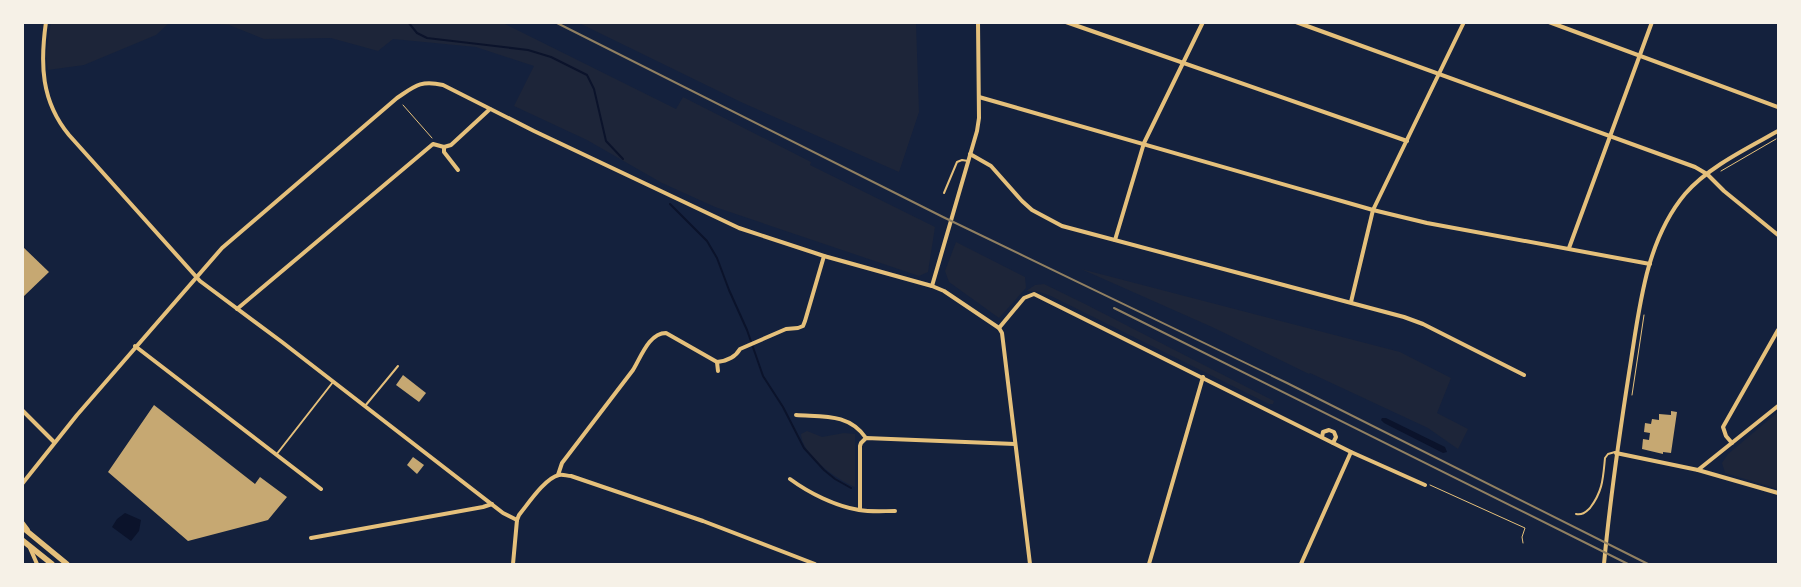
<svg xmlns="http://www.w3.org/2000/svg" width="1801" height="587" font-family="Jost,sans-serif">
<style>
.green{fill:#1d2539}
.water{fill:#0b132b}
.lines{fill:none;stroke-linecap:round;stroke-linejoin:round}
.stream{stroke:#0b132b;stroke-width:2}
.building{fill:#c6a872}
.path{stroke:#e5c07b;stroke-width:1}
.service{stroke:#e5c07b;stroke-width:2}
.minor{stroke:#e5c07b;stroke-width:4}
.primary{stroke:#e5c07b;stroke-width:5.5}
.rail{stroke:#918062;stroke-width:2}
</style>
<rect width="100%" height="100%" fill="#14213d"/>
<g class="green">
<path d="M 51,22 L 169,22 L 169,23 L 156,35 L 84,65 L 48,70 L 46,55 Z"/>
<path d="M 206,23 L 503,23 L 676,109 L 683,97 L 811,162 L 810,165 L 935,227 L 928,272 L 919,276 L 715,207 L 662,183 L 587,140 L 514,106 L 534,66 L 476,47 L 393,39 L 378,51 L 331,38 L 264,39 L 229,25 Z"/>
<path d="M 579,23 L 916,23 L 919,112 L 899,172 L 743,103 Z"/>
<path d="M 956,242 L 1025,277 L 1026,288 L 999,318 L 949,282 L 945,271 Z"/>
<path d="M 1081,269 L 1400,352 L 1451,378 L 1437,413 L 1468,429 L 1458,449 L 1428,428 L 1310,373 L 1309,374 L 1212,327 Z"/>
<path d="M 1035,285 L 1044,284 L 1085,304 L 1274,401 L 1273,404 L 1269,404 L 1051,296 L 1040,292 L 1026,291 Z"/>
<path d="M 1778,412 L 1778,489 L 1725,473 L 1722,463 L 1728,454 Z"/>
<path d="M 807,431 L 822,437 L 844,433 L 855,434 L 855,487 C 837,480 801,454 801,434 Z"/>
</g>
<g class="water">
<path d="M 1382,418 L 1386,418 L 1445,447 L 1447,452 L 1443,453 L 1384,423 L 1381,420 Z"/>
<path d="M 125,513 L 141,520 L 139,531 L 131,541 L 112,527 L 117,519 Z"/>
</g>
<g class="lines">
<g class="stream">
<path d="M 408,22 L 417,33 L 427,38 L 528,50 L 551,57 L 587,75 L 594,89 L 606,141 L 623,159"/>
<path d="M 670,204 L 707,241 L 717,258 L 729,290 L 747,330 L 763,376 L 783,407 L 804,448 L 824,470 L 835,479 L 851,488"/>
</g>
</g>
<g class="building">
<path d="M 22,246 L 49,272 L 22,298 Z"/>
<path d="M 403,375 L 426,393 L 419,402 L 396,385 Z"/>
<path d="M 154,405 L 255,484 L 260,477 L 287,497 L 268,520 L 188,541 L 108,472 Z"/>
<path d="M 1671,411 L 1677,412 L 1671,453 L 1663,452 L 1663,454 L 1642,449 L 1643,439 L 1649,440 L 1650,433 L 1644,432 L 1645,423 L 1651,424 L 1652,419 L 1659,420 L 1659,414 L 1671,415 Z"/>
<path d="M 413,457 L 424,465 L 417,474 L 407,465 Z"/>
</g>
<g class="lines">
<g class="path">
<path d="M 403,105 L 432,138"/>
<path d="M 1721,171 L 1776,139"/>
<path d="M 1632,395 L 1644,315"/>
<path d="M 1430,485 L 1525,528 L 1522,537 L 1523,543"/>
</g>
<g class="service">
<path d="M 944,193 L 957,162 L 962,160 L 968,161"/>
<path d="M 365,406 L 398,366"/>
<path d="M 276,455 L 333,382"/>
<path d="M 1576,514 C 1582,515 1585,513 1590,508 C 1603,491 1603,478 1605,458 L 1608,454 L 1615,452"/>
</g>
<g class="minor">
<path d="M 46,22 C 40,64 41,101 69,135 L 200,281 L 282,342 L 503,513 L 517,520"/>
<path d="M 1066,22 L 1407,141"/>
<path d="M 1296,22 L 1695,167 L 1707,174 L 1724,191 L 1778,235"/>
<path d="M 1549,22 L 1778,107"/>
<path d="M 979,97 L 1373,210 L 1427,223 L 1650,264"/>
<path d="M 444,147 L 444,152 L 458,170"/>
<path d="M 970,154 L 991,166 L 1022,201 L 1032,210 L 1062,226 L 1404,317 L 1423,324 L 1524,375"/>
<path d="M 1115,240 L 1144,143 L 1203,22"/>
<path d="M 1569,248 L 1652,22"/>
<path d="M 932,286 L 977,131 L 979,118 L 978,22"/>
<path d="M 1351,302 L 1373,210 L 1464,22"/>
<path d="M 237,309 L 433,144 L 444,147 L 451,145 L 490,109"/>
<path d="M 999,328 L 1024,298 L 1034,294 L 1351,452 L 1425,485"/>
<path d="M 135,346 L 321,489"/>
<path d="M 717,362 L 718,371"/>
<path d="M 22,410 L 54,442"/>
<path d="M 796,415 C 823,417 849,413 866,438"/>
<path d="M 1322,437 L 1323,432 L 1329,430 L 1334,432 L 1336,437 L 1333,443"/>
<path d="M 1732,443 L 1726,436 L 1723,427 L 1778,330"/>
<path d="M 1616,453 L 1698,470 L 1778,493"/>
<path d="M 1698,470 L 1778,406"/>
<path d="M 558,475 L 562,463 L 633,370 C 641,357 649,333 666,333 L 717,362 C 726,361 735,358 740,349 L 786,329 L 798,328 L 803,326 L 805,321 L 824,256"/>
<path d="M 790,479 C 809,493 835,506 859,510 C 871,512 883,511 895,511"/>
<path d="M 22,484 L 77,415 L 222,248 L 397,98 C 415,86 420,80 443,85 L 534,131 L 739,228 L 824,256 L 932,286 L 944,291 L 999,328 L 1002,333 L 1030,564"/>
<path d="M 860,510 L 860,446 L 861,443 L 866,438 L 1015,444"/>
<path d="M 22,522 L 28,530"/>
<path d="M 311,538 L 483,507 L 492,504"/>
<path d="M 30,548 L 37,564"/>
<path d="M 513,564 L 517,520 L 519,515 C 528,504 545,478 559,475 C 563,474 567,476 571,476 L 703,521 L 815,564"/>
<path d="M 1149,564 L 1203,377"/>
<path d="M 1301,564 L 1351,452"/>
<path d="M 1604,564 C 1610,500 1619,437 1629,373 C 1639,313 1644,243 1685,194 C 1708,167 1748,148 1778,131"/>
</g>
<g class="primary">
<path d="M 22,527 L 67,564"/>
<path d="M 22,540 L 52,564"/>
</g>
<g class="rail">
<path d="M 555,22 L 943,217 L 1287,383 L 1648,564"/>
<path d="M 1114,308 L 1628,564"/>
</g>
</g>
<rect width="1801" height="587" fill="none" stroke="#f6f1e7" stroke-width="48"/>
</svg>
